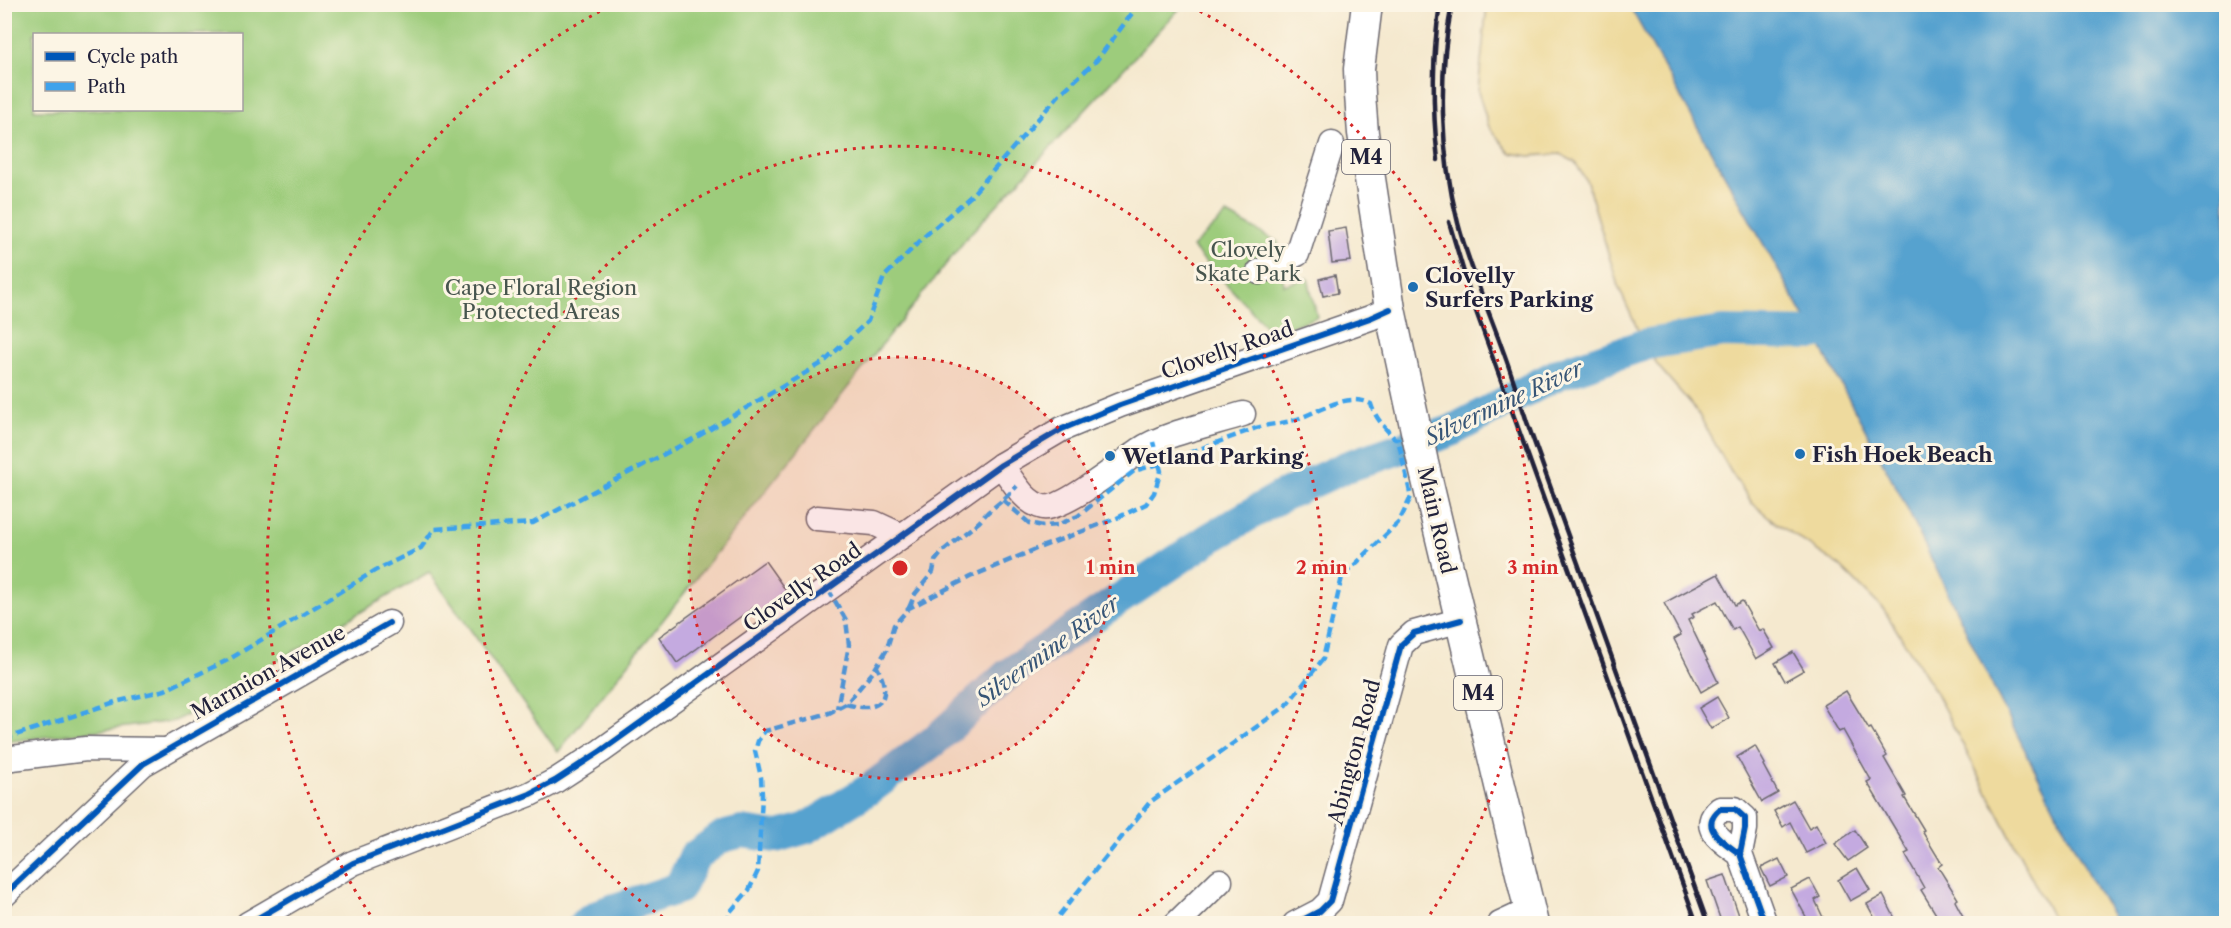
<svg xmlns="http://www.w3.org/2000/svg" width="2231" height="928" font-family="'Libre Caslon Text',serif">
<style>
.green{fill:#9dcc7b;stroke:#60775b;stroke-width:1.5;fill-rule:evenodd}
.sand{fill:#eeda9e;stroke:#887e6c;stroke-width:1.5}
.water{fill:#57a2cf;stroke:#3c6285;stroke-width:1.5}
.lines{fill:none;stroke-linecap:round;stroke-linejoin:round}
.river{stroke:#57a2cf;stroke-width:32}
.building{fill:#c4aae0}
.minor-casing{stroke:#6c686f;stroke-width:27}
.major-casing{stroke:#6c686f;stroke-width:33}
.minor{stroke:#fff;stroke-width:24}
.major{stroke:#fff;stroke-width:30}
.rail{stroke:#22223b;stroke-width:4.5}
.quiet{stroke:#3ea2ec;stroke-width:4.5;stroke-dasharray:9 4.5;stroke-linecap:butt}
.cycleway-casing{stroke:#fcf5e5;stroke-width:10}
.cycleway{stroke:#0057b8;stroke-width:6}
.ring{fill:none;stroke:#d62828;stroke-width:3;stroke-dasharray:3 6}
.poi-dot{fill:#1f6fb2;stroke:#fcf5e5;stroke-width:2}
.labels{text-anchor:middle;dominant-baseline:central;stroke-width:6;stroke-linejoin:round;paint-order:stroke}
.shield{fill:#fcf5e5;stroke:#63616e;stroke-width:1.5}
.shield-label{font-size:20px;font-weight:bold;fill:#22223b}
.park-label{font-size:21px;fill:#47554e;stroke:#fcf5e5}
.poi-label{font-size:21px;font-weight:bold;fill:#22223b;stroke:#fcf5e5;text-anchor:start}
.street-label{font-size:21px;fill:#22223b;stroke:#fcf5e5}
.water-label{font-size:22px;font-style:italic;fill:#375576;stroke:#fcf5e5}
.centre{fill:#d62828;stroke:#fcf5e5;stroke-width:3}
.ring-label{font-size:18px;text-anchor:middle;font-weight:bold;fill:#d62828;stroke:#fcf5e5;stroke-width:6;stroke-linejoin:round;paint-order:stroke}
</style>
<rect width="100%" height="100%" fill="#fcf5e5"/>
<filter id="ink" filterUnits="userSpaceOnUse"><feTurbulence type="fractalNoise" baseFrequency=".0167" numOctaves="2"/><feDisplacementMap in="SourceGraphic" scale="12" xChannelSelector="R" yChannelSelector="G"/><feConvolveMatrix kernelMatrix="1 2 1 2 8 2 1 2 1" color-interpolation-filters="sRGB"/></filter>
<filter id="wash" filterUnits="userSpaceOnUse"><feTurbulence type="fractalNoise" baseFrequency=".008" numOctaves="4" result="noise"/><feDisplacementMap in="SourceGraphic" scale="24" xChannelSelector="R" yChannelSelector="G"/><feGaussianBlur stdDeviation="1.35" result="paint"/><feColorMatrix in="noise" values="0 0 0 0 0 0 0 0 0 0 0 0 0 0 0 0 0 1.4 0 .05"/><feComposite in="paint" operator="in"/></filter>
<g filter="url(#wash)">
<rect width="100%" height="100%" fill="#f5e9cf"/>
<g class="green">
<path d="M 4,5 L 5,4 L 1183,5 L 970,234 L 558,752 L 429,572 L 175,721 L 5,742 ZM 34,34 L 242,34 L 242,110 L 34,110 Z"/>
<path d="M 1227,214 L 1278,242 L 1284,285 L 1308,278 L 1317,317 L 1272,333 L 1192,247 Z"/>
</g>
<path class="sand" d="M 1487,5 L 1629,5 L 1814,334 L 1903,500 L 1997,695 L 2089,876 L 2116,923 L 2055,923 L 1935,691 L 1884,610 L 1840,566 L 1776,523 L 1752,503 L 1731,472 L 1696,410 L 1658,366 L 1637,328 L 1618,286 L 1587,182 L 1575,162 L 1560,154 L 1529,156 L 1510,153 L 1489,127 L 1478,92 Z"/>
<path class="water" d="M 1629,5 L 2226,5 L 2226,923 L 2116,923 L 2089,876 L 1997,695 L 1903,500 L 1814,334 Z"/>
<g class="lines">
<path class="river" d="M 584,924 L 603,913 L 679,888 L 695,856 L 722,837 L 742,832 L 776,837 L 807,828 L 871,788 L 934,741 L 1007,675 L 1210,538 L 1280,497 L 1346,467 L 1451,431 L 1558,374 L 1647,344 L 1723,332 L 1814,334"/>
</g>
<g id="blocks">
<g class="building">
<path d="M 1346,228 L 1351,261 L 1332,263 L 1328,231 Z"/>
<path d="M 1335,275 L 1338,293 L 1323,296 L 1319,279 Z"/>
<path d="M 765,561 L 787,592 L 758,613 L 754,607 L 677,663 L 659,637 Z"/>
<path d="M 1718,574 L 1735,605 L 1742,601 L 1759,631 L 1763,629 L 1774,648 L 1756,659 L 1738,627 L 1733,630 L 1717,601 L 1692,614 L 1694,617 L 1688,620 L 1718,682 L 1701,692 L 1674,639 L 1681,635 L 1664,603 Z"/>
<path d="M 1793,652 L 1804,670 L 1785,681 L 1775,663 Z"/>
<path d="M 1846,691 L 1869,729 L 1871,728 L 1887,756 L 1884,758 L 1906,796 L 1904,797 L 1924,830 L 1922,831 L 1942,864 L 1938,867 L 1958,899 L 1955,901 L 1967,924 L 1942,924 L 1921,890 L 1924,888 L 1905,854 L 1909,852 L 1867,782 L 1871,780 L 1843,730 L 1839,732 L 1823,705 Z"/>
<path d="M 1717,697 L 1729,718 L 1711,729 L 1699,708 Z"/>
<path d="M 1755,746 L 1765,764 L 1763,765 L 1778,793 L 1762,802 L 1737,757 Z"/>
<path d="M 1793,800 L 1809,828 L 1816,824 L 1826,843 L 1806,853 L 1790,822 L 1783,827 L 1774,811 Z"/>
<path d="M 1855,830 L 1867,848 L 1848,861 L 1835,844 Z"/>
<path d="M 1779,859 L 1788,877 L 1770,886 L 1761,868 Z"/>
<path d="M 1857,868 L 1870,890 L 1850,901 L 1838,880 Z"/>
<path d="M 1725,875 L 1742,924 L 1722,924 L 1707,881 Z"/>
<path d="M 1810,879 L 1820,897 L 1815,900 L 1826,924 L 1810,924 L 1791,889 Z"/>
<path d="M 1883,895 L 1898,924 L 1878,924 L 1867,904 Z"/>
</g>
</g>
</g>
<g filter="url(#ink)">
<use href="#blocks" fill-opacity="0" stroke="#6c686f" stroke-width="1.5"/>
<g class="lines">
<defs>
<g id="minor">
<path d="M 1259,272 L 1297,254 L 1332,144"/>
<path d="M 1001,465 C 1012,479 1024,503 1043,507 C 1062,511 1122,463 1140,450 C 1162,434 1215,423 1243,414"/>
<path d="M 817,518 L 874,523 L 902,536"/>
<path d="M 4,759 L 86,749 L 164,750"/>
<path d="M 1740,854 C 1725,843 1697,828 1720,809 L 1735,809 L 1745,818 L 1745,829 L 1740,854 L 1765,924"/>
<path d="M 4,895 L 143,764 L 389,623"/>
<path d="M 248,924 L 353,863 L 530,794 L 555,781 L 601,751 L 1001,465 L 1062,429 L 1120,405 L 1370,318 L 1390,309"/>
<path d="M 1176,924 L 1220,881"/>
<path d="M 1295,924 L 1320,911 L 1330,901 L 1401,645 L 1414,633 L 1461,620"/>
<path d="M 1500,924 L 1530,910"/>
</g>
<path id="major" d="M 1367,4 L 1359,69 L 1360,95 L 1363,133 L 1390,309 L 1423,463 L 1533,924"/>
</defs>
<use href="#minor" class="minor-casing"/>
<use href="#major" class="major-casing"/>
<use href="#minor" class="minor"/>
<use href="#major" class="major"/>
<g class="rail">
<path d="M 1452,4 C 1438,75 1440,153 1458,223 C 1469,266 1487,306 1502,348 C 1511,372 1519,397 1527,422 L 1708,924"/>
<path d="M 1438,160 C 1432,108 1432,56 1440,4"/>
<path d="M 1449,222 L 1473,303 L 1697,924"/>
</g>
<g class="quiet">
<path d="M 1003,500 L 1029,523 L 1043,526 L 1057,525 L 1078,516 L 1134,471 L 1159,464 L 1256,428 C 1269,424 1282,424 1294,420 C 1318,413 1346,391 1371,404 C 1375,418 1386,429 1395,439 L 1398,439 L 1411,497 L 1399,522 L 1342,577 L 1323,659 L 1286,706 L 1150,802 L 1052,924"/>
<path d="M 828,589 L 846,620 L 849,645 L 837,709"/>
<path d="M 909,608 L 915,594 L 933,572 L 935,561 L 944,550 L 979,522 L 988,512 L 1003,500 L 1017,486"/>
<path d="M 846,704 C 880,714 894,699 877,667"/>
<path d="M 4,739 L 115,702 L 165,690 L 228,660 L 376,570 L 421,548 L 434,529 L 533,523 L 695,438 L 824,362 L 868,321 L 884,277 L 926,235 L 971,196 L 1059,95 L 1097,60 L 1139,4"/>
<path d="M 726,924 L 730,912 L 749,890 L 758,871 L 762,795 L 761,777 L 755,751 L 758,741 L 765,731 L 829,713 L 846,704 L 873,672 L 886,651 L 894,625 L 909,608 L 970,577 L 1036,549 L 1117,518 L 1146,504 L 1154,493 L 1161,471 L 1153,442"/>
</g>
<defs>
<g id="cycleway">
<path d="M 1740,854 C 1725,843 1697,828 1720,809 L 1735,809 L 1745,818 L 1745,829 L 1740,854 L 1765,924"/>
<path d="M 4,895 L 143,764 L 389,623"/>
<path d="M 248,924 L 353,863 L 530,794 L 555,781 L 601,751 L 1001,465 L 1062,429 L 1120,405 L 1370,318 L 1390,309"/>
<path d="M 1295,924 L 1320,911 L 1330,901 L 1401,645 L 1414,633 L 1461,620"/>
</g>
</defs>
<use href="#cycleway" class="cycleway-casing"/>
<use href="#cycleway" class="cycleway"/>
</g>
</g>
<circle cx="900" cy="568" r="211" fill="#d62828" fill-opacity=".12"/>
<g class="ring">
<circle cx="900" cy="568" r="211"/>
<path d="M670 922A422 422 0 1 1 1130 922"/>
<path d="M375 922A633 633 0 0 1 608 7M1192 7A633 633 0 0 1 1425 922"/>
</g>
<g class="poi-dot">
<circle cx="1413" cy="287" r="6"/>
<circle cx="1800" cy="454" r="6"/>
<circle cx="1110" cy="456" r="6"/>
</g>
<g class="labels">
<g class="shield">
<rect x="1342" y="140" width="48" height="34" rx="4.5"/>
<rect x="1454" y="676" width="48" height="34" rx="4.5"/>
</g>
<g class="shield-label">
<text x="1366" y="157">M4</text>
<text x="1478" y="693">M4</text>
</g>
<g class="park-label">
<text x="1248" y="249">Clovely<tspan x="1248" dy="24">Skate Park</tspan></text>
<text x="541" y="287">Cape Floral Region<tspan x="541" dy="24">Protected Areas</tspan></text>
</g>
<g class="poi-label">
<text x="1425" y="275">Clovelly<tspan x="1425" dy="24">Surfers Parking</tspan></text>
<text x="1812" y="454">Fish Hoek Beach</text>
<text x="1122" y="456">Wetland Parking</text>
</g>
<g class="street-label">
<text transform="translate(1227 350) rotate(-19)">Clovelly Road</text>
<text transform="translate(1437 520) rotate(77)">Main Road</text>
<text transform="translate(802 587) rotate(-35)">Clovelly Road</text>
<text transform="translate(268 672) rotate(-29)">Marmion Avenue</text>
<text transform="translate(1354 752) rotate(-75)">Abington Road</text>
</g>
<g class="water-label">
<text transform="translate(1504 403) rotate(-25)">Silvermine River</text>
<text transform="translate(1048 651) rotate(-36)">Silvermine River</text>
</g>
</g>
<circle cx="900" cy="568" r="9" class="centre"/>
<g class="ring-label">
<text x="1111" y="574">1 min</text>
<text x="1322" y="574">2 min</text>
<text x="1533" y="574">3 min</text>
</g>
<rect width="2231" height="928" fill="none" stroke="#fcf5e5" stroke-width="24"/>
<rect x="33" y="33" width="210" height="78" fill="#fcf5e5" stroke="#a5a1a1" stroke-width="1.5"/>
<rect x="45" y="52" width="30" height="9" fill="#0057b8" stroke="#a5a1a1" stroke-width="1.5"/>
<text x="87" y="63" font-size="18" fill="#22223b">Cycle path</text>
<rect x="45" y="82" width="30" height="9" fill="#3ea2ec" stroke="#a5a1a1" stroke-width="1.5"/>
<text x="87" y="93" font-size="18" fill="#22223b">Path</text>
</svg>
